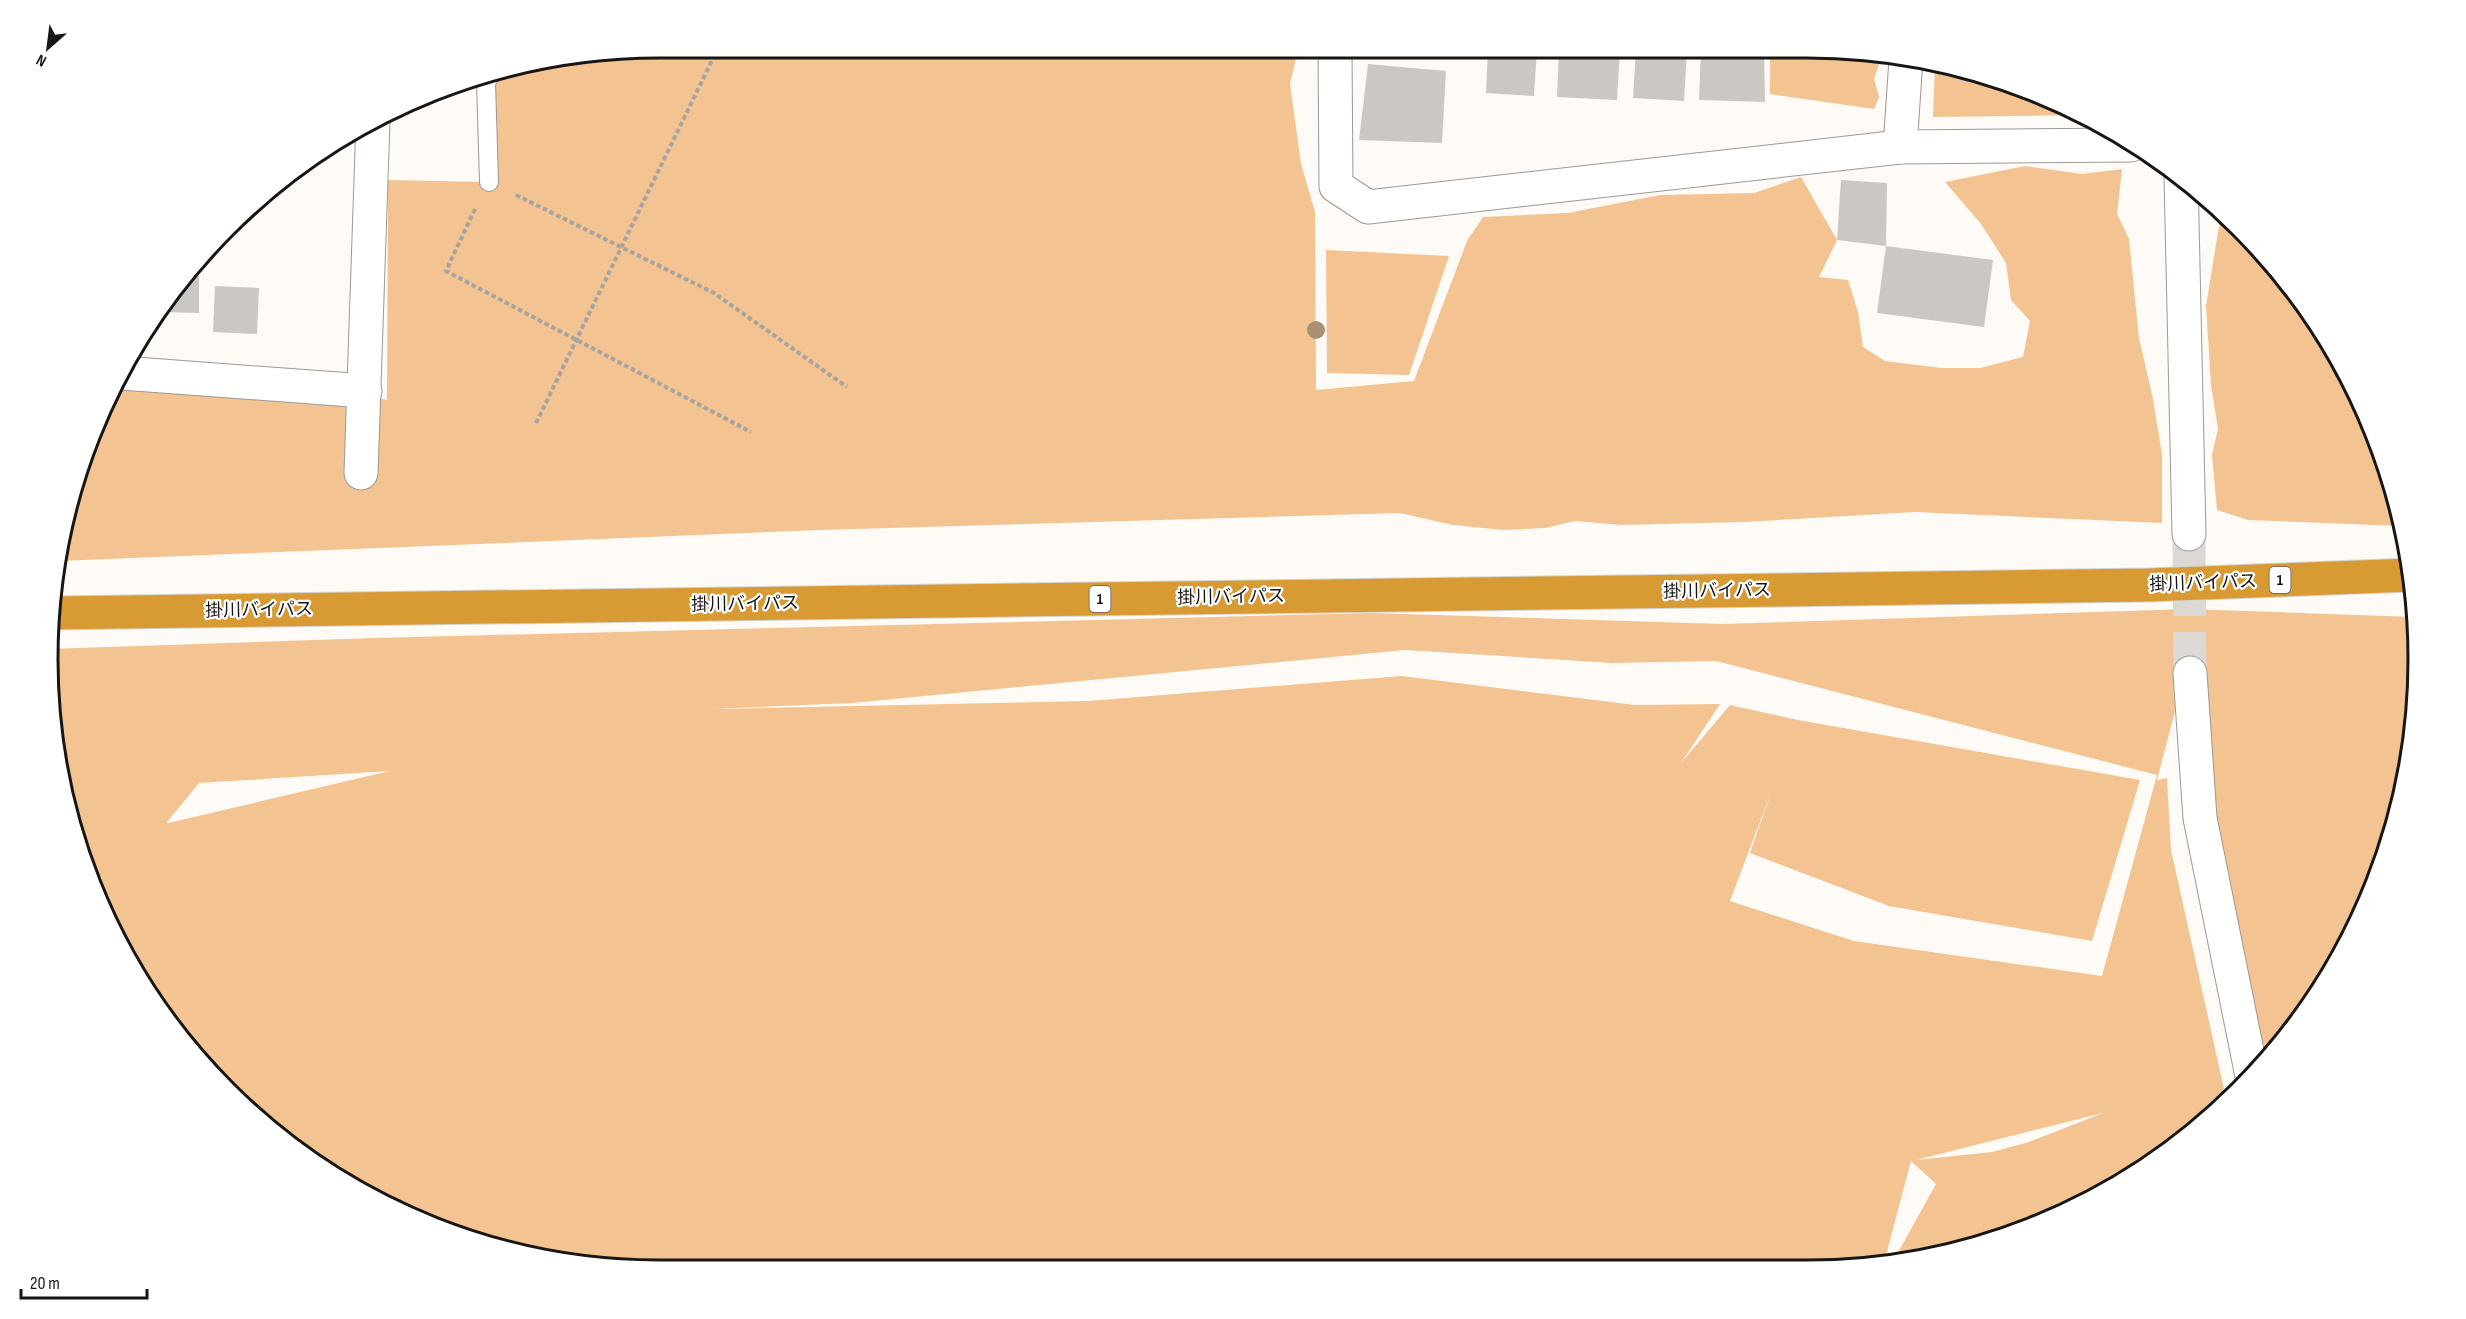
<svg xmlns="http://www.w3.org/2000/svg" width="2466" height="1319" font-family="'Sofia Sans Condensed','Noto Sans JP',sans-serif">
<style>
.green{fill:#f3c492;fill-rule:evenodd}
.building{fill:#cbc7c3}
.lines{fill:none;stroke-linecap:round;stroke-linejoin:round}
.minor-tunnel{stroke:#dcd8d4;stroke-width:33;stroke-dasharray:33 16;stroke-linecap:butt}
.service-casing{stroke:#9c9995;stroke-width:20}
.minor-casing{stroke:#9c9995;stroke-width:35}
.trunk-casing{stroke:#d5d5d5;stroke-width:35}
.path{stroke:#a7a3a0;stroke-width:4;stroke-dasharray:4.5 3;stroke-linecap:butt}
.service{stroke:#fff;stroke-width:18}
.minor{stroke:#fff;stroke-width:33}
.trunk{stroke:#d89a33;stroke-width:33}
.tree{fill:#a99273}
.labels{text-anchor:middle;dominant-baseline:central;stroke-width:4.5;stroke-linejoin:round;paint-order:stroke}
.shield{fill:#fff;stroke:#5d5c5b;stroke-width:1.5}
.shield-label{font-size:16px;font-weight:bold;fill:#181615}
.street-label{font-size:18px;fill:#181615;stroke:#fff}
.rim{fill:none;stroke:#181615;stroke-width:3}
</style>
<rect width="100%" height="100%" fill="#fefaf6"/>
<g class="green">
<path d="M 659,48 L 1298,49 L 1290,84 L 1301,164 L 1315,212 L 1316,390 L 1414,381 L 1467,241 L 1483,217 L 1568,213 L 1660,195 L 1754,193 L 1801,177 L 1837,240 L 1819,277 L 1848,280 L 1858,312 L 1863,347 L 1885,361 L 1941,368 L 1980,368 L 2023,357 L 2030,321 L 2011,300 L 2006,263 L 1981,224 L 1945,182 L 2025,166 L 2082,174 L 2122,169 L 2117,214 L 2129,239 L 2139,338 L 2153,399 L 2162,455 L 2162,523 L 1915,512 L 1744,522 L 1621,525 L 1575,521 L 1545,528 L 1503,530 L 1453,525 L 1400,513 L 820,530 L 59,561 C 69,497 84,446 114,389 L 330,388 L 387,400 L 388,180 L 488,182 L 475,77 L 541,60 Z"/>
<path d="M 1770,49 L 1846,49 L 1882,55 L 1874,79 L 1879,97 L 1874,109 L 1770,94 Z"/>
<path d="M 1935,64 L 1965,69 L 2083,115 L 1933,117 Z"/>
<path d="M 2221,214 L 2266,257 L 2336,354 L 2386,463 L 2400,526 L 2248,520 L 2217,510 L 2212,455 L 2218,429 L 2211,385 L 2206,306 Z"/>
<path d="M 1326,250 L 1449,256 L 1409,375 L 1327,373 Z"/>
<path d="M 2189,609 L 2414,617 L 2417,700 L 2397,818 L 2355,930 L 2266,1063 L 2229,944 L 2214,781 L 2188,631 L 2187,665 L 2157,780 L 2167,778 L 2171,850 L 2226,1098 L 2147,1168 L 2040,1225 L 1891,1265 L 1936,1184 L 1911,1161 L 1883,1266 L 620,1270 L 502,1250 L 389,1208 L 288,1145 L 227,1092 L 151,1000 L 95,894 L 69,817 L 49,700 L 49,649 L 375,638 L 1372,613 L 1722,624 ZM 1405,650 L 1613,663 L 1716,661 L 2157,775 L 2102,976 L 1854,941 L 1730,901 L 1772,790 L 1750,853 L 1889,906 L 2092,941 L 2140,780 L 1798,720 L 1730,705 L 1681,763 L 1720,704 L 1635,705 L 1402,676 L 1088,701 L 712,709 L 852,703 ZM 390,771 L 168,823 L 167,822 L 199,783 ZM 2103,1113 L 2029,1142 L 1992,1152 L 1916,1160 Z"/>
</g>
<g class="building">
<path d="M 1488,49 L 1537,49 L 1534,96 L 1486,93 Z"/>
<path d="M 1559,49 L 1620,49 L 1617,100 L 1557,97 Z"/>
<path d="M 1636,49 L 1687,49 L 1684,101 L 1633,98 Z"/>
<path d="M 1701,49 L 1764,49 L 1765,102 L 1699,100 Z"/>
<path d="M 1368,64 L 1446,71 L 1442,143 L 1359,140 Z"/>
<path d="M 1960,68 L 1965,69 L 1999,82 L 1960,81 Z"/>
<path d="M 1841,180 L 1887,183 L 1886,246 L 1837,240 Z"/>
<path d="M 1886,246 L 1993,260 L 1984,327 L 1877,313 Z"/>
<path d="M 195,263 L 199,263 L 199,313 L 157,312 Z"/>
<path d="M 215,286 L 259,288 L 257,334 L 213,332 Z"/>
</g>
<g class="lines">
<path class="minor-tunnel" d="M 2189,534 L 2190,673"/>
<defs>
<path id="service" d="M 489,182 L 486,83 L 491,73"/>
<g id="minor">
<path d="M 1335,49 L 1336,186 L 1368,207 L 1900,147 L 2131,145"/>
<path d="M 1900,147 L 1906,59"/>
<path d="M 2181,176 L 2189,534"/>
<path d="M 122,373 L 365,391"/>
<path d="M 361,473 L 373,121"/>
<path d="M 2190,673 L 2200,818 L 2252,1076"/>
</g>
<path id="trunk" d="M 50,613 L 2149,585 L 2412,575"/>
</defs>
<use href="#service" class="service-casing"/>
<use href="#minor" class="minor-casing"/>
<use href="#trunk" class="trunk-casing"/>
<g class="path">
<path d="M 516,195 L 714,293 L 847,387"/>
<path d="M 475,209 L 446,271 L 751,432"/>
<path d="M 536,423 L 718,48"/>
</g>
<use href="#service" class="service"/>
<use href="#minor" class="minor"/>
<use href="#trunk" class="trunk"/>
</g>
<circle class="tree" cx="1316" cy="330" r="9"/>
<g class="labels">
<g class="shield">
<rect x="2269.5" y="567" width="21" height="26" rx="4.5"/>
<rect x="1089.5" y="586" width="21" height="26" rx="4.5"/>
</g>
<g class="shield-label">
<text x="2280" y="580">1</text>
<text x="1100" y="599">1</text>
</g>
<g class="street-label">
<text transform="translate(2203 583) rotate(-2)">掛川バイパス</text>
<text transform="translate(1717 591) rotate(-1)">掛川バイパス</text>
<text transform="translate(1231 597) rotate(-1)">掛川バイパス</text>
<text transform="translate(745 604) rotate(-1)">掛川バイパス</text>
<text transform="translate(259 610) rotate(-1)">掛川バイパス</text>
</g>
</g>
<path d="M0 0H2466V1319H0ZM659 58H1807A601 601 0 0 1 2408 659V659A601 601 0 0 1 1807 1260H659A601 601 0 0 1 58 659V659A601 601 0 0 1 659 58Z" fill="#fff" fill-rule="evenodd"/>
<path class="rim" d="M659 58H1807A601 601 0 0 1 2408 659V659A601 601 0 0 1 1807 1260H659A601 601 0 0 1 58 659V659A601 601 0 0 1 659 58Z"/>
<g transform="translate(48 48) rotate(208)" stroke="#ffffff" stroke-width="4.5" paint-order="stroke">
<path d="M0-4.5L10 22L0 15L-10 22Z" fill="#181615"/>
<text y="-9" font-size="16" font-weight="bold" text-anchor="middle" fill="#181615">N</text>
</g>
<path d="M21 1289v9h126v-9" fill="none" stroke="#181615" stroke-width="3"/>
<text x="30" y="1289" font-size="18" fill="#181615" stroke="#ffffff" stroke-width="4.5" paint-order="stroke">20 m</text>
</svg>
